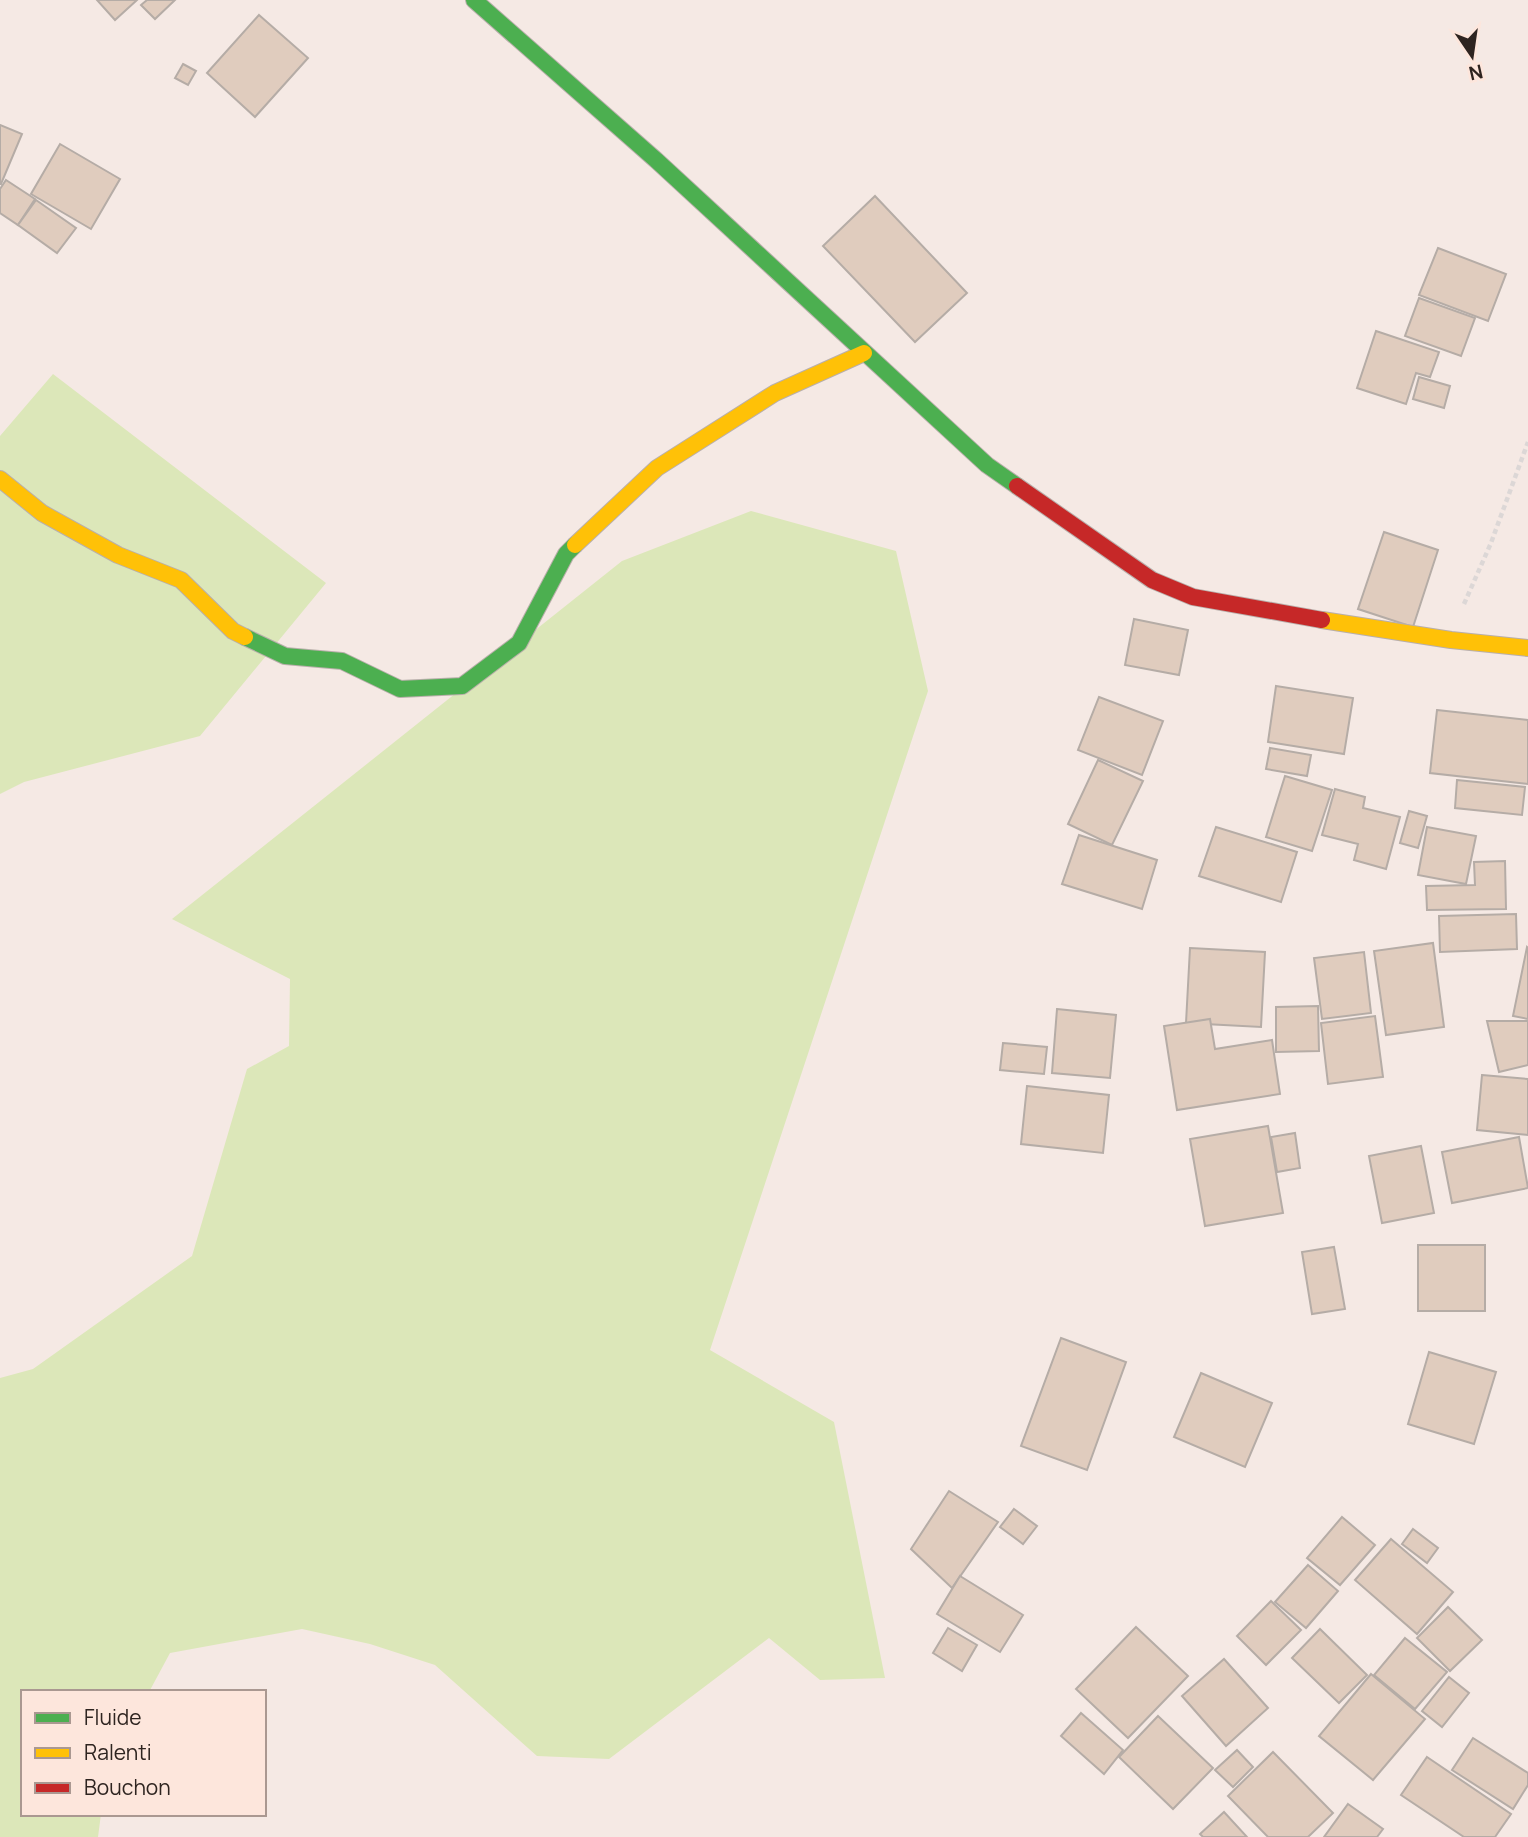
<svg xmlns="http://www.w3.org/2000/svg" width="1528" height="1837" font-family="Manrope,sans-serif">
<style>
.green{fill:#dce7b9}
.building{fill:#e0ccbe;stroke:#b5aca6;stroke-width:2}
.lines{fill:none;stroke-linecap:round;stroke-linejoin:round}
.fast-casing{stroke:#b9afab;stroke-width:18}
.slow-casing{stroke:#b9afab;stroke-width:18}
.jam-casing{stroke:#b9afab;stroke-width:18}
.path{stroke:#dcd7d6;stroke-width:4.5;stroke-dasharray:5 3.5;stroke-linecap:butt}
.fast{stroke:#4caf50;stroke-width:16}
.slow{stroke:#ffc107;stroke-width:16}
.jam{stroke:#c62828;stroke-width:16}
</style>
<rect width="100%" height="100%" fill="#f5e9e4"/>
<g class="green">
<path d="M 53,374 L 326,583 L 200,736 L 24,782 L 0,794 L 0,436 Z"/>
<path d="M 751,511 L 896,551 L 928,691 L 710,1350 L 834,1422 L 885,1678 L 820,1680 L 769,1638 L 609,1759 L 537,1756 L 435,1665 L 370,1644 L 302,1629 L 170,1653 L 149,1692 L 23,1692 L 23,1814 L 101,1814 L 98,1837 L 0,1837 L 0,1378 L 33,1369 L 192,1256 L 247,1069 L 289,1046 L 290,979 L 172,919 L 622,561 Z"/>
</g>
<g class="building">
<path d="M 97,0 L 137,0 L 115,20 Z"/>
<path d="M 147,0 L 175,0 L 155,19 L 141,5 Z"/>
<path d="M 259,15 L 308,58 L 255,117 L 207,73 Z"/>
<path d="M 183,64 L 196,71 L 188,85 L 175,78 Z"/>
<path d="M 0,125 L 22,134 L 1,184 L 0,184 Z"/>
<path d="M 60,144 L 120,179 L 91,229 L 31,194 Z"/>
<path d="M 6,180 L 35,199 L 18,225 L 0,213 L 0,189 Z"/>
<path d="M 875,196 L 967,293 L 915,342 L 823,246 Z"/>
<path d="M 36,200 L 76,228 L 57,253 L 18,225 Z"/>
<path d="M 1438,248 L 1506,274 L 1488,321 L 1419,295 Z"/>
<path d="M 1419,298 L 1475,318 L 1461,356 L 1405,336 Z"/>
<path d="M 1376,331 L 1439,352 L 1430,377 L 1416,373 L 1406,404 L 1357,388 Z"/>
<path d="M 1419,377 L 1450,386 L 1444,408 L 1413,399 Z"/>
<path d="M 1384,532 L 1438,550 L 1413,627 L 1358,609 Z"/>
<path d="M 1134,619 L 1188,630 L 1179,675 L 1125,665 Z"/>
<path d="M 1276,686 L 1353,698 L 1344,754 L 1268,742 Z"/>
<path d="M 1099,697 L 1163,721 L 1142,775 L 1078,750 Z"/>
<path d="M 1437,710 L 1528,720 L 1528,784 L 1430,773 Z"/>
<path d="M 1270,748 L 1311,755 L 1307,776 L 1266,769 Z"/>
<path d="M 1098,760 L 1143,781 L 1112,845 L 1068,824 Z"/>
<path d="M 1285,776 L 1332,790 L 1312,851 L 1266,837 Z"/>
<path d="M 1457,780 L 1525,787 L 1522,815 L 1455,808 Z"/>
<path d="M 1335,789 L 1365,797 L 1363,808 L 1400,817 L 1386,869 L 1354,860 L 1358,844 L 1322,835 Z"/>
<path d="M 1409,811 L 1427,816 L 1418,848 L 1400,843 Z"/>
<path d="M 1216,827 L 1297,852 L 1281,902 L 1199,876 Z"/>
<path d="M 1427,827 L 1476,836 L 1466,884 L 1418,875 Z"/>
<path d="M 1079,835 L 1157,860 L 1142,909 L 1062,884 Z"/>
<path d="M 1505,861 L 1506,909 L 1427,910 L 1426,886 L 1475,885 L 1474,862 Z"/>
<path d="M 1516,914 L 1517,949 L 1440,952 L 1439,916 Z"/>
<path d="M 1433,943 L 1444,1027 L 1386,1035 L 1374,951 Z"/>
<path d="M 1527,947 L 1528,948 L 1528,1019 L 1513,1016 Z"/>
<path d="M 1190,948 L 1265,952 L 1261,1027 L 1186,1023 Z"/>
<path d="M 1364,952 L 1371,1013 L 1322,1019 L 1314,958 Z"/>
<path d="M 1318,1006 L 1319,1051 L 1276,1052 L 1276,1007 Z"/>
<path d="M 1057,1009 L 1116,1015 L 1110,1078 L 1052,1073 Z"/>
<path d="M 1375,1016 L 1383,1077 L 1328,1084 L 1321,1023 Z"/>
<path d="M 1210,1019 L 1215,1049 L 1272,1040 L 1280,1094 L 1177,1110 L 1164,1026 Z"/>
<path d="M 1487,1021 L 1528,1021 L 1528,1065 L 1499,1072 Z"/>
<path d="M 1003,1043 L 1047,1047 L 1044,1074 L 1000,1070 Z"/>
<path d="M 1482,1075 L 1528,1079 L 1528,1135 L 1477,1130 Z"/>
<path d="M 1027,1086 L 1109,1095 L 1103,1153 L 1021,1144 Z"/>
<path d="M 1268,1126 L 1283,1213 L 1205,1226 L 1190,1139 Z"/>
<path d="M 1295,1133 L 1300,1168 L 1277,1172 L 1271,1137 Z"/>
<path d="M 1519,1137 L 1528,1188 L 1452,1203 L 1442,1152 Z"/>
<path d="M 1421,1146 L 1434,1213 L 1382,1223 L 1369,1156 Z"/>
<rect x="1418" y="1245" width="67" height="66"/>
<path d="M 1334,1247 L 1345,1309 L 1312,1314 L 1302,1252 Z"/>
<path d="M 1061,1338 L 1126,1362 L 1087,1470 L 1021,1446 Z"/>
<path d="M 1429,1352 L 1496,1372 L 1474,1444 L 1408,1424 Z"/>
<path d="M 1201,1373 L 1272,1403 L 1245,1467 L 1174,1437 Z"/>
<path d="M 949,1491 L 998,1522 L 952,1588 L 911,1549 Z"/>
<path d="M 1014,1509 L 1037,1526 L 1023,1544 L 1000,1527 Z"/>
<path d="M 1342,1517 L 1375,1545 L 1340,1585 L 1307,1558 Z"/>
<path d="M 1413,1529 L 1438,1548 L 1427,1563 L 1402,1544 Z"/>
<path d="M 1391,1539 L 1453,1592 L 1417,1634 L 1355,1580 Z"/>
<path d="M 1308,1565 L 1338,1591 L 1306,1628 L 1275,1602 Z"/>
<path d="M 960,1576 L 1023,1615 L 1000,1652 L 937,1614 Z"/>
<path d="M 1271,1601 L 1301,1630 L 1266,1665 L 1237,1636 Z"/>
<path d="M 1448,1607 L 1482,1640 L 1450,1671 L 1417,1638 Z"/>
<path d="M 1136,1627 L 1188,1676 L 1128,1738 L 1076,1689 Z"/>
<path d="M 948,1628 L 977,1645 L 962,1671 L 933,1653 Z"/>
<path d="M 1320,1629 L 1367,1675 L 1339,1703 L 1292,1658 Z"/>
<path d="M 1405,1638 L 1447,1672 L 1415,1709 L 1374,1675 Z"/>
<path d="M 1224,1659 L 1268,1708 L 1226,1746 L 1182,1696 Z"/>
<path d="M 1371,1674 L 1425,1719 L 1373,1780 L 1319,1736 Z"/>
<path d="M 1449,1677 L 1469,1693 L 1442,1727 L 1422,1711 Z"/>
<path d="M 1081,1713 L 1123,1750 L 1104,1774 L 1061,1736 Z"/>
<path d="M 1158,1716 L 1213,1768 L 1173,1809 L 1119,1757 Z"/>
<path d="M 1473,1738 L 1528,1773 L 1528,1785 L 1513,1809 L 1452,1770 Z"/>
<path d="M 1237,1750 L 1253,1767 L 1233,1787 L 1215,1770 Z"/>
<path d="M 1273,1752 L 1333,1813 L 1308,1837 L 1268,1837 L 1228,1796 Z"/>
<path d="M 1427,1757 L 1511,1814 L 1495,1837 L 1464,1837 L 1401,1795 Z"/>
<path d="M 1348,1804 L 1383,1829 L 1377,1837 L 1324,1837 Z"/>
<path d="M 1224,1812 L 1247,1837 L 1203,1837 L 1200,1834 Z"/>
</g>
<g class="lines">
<defs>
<g id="fast">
<path d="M 474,0 L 656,160 L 987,465 L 1017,486"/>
<path d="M 245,637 L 285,656 L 342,661 L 400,689 L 462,686 L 519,643 L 566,554 L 575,545"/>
</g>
<g id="slow">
<path d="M 0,479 L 42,513 L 118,555 L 181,580 L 233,631 L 245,637"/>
<path d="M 575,545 L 657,468 L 775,393 L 864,353"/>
<path d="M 1322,620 L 1451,640 L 1528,648"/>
</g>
<path id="jam" d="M 1017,486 L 1152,580 L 1193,597 L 1322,620"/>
</defs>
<use href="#fast" class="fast-casing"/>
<use href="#slow" class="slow-casing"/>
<use href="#jam" class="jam-casing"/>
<path class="path" d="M 1464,604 L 1491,543 L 1528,442"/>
<use href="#fast" class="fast"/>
<use href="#slow" class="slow"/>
<use href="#jam" class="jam"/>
</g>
<rect x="21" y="1690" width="245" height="126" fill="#fde6dc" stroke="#aa9891" stroke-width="2"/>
<rect x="35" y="1713" width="35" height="10" fill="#4caf50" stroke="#aa9891" stroke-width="2"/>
<text x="84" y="1725" font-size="21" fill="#2e2420">Fluide</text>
<rect x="35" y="1748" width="35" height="10" fill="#ffc107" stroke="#aa9891" stroke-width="2"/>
<text x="84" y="1760" font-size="21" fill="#2e2420">Ralenti</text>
<rect x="35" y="1783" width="35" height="10" fill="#c62828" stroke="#aa9891" stroke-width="2"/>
<text x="84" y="1795" font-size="21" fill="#2e2420">Bouchon</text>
<g transform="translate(1472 56) rotate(167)" stroke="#fde6dc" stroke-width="5" paint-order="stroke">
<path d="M0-5L12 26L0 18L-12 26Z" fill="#2e2420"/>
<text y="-10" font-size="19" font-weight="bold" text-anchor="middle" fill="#2e2420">N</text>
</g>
</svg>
